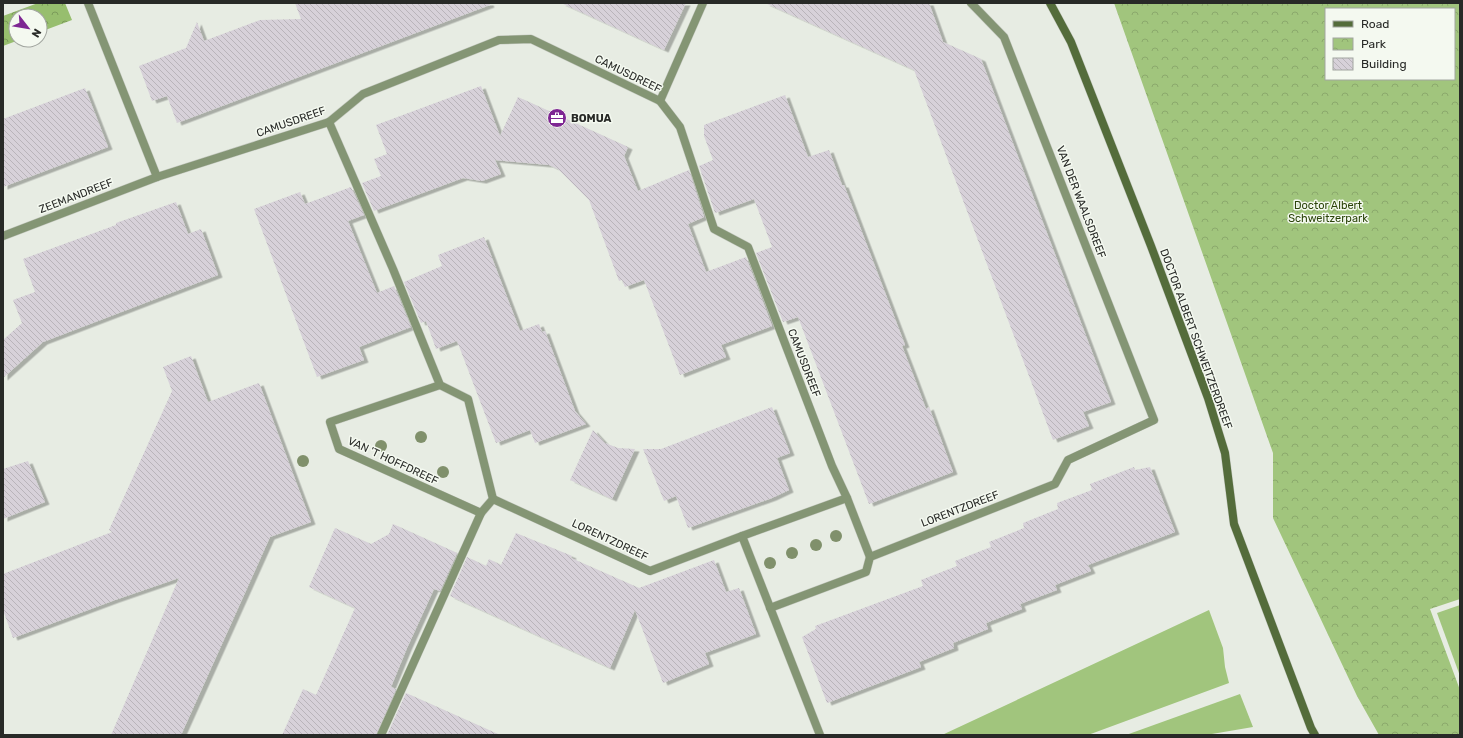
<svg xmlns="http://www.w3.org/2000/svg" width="1463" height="738" font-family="Rubik,sans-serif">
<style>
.green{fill:#a1c57d}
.forest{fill:url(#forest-crowns)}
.park{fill:url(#park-crowns);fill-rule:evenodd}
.building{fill:url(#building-back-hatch);filter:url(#shadow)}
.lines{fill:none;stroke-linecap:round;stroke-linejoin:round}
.street-casing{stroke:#c5c9c1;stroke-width:9}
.secondary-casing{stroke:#c5c9c1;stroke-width:9}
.street{stroke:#849574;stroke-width:8}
.secondary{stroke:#546c3b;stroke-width:8}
.tree{fill:#80906b}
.labels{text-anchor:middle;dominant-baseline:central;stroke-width:3;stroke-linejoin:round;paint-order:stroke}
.street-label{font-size:11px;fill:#282a27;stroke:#f4f9f0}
.poi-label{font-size:11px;font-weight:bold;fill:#282a27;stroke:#f4f9f0;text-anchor:start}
.park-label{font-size:11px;fill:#2b4409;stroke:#f4f9f0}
</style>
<defs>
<pattern id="forest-crowns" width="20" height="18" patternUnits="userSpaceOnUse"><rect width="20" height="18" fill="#97be6e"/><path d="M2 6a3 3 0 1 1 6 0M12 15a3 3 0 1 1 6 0" fill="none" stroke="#7b9b5a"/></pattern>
<pattern id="park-crowns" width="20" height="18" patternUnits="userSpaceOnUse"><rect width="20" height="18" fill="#a1c57d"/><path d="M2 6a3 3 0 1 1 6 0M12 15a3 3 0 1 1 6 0" fill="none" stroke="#8ba96c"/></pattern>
<pattern id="building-back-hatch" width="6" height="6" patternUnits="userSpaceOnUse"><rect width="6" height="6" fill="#d7d1d9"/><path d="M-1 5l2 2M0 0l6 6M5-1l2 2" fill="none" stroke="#b9b4ba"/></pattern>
<filter id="shadow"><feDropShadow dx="4.5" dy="2.5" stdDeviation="0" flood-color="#0004"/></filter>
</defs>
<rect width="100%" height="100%" fill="#e7ece3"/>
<g class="green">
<path d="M 1460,605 L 1460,676 L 1437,613 Z"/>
<path d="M 1209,610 L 1223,648 L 1225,667 L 1229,683 L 1088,735 L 942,735 Z"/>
<path d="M 1240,694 L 1253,727 L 1206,735 L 1126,735 Z"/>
</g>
<path class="forest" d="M 38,3 L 65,3 L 72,20 L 40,32 L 40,16 L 16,16 L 16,40 L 19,40 L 3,46 L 3,16 Z"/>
<path class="park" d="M 1114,3 L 1460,3 L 1460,599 L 1430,609 L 1460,690 L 1460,735 L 1379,735 L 1357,696 L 1273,518 L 1273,453 ZM 1326,9 L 1454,9 L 1454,79 L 1326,79 Z"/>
<g class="building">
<path d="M 295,3 L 489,3 L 490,5 L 177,123 L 167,96 L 152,101 L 139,66 L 186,48 L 197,22 L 204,41 L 260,20 L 301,19 Z"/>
<path d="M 561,3 L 686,3 L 664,50 Z"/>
<path d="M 765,3 L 929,3 L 943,42 L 981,59 L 1111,402 L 1083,412 L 1089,426 L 1053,440 L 914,70 Z"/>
<path d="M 481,86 L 500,136 L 518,97 L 628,147 L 624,156 L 638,191 L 689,170 L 704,217 L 688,224 L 706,272 L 746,257 L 772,326 L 721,345 L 726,357 L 680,375 L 644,280 L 625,287 L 622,280 L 619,281 L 589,200 L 558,169 L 549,165 L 495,160 L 501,174 L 482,181 L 463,178 L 374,211 L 362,183 L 381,176 L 374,159 L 387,154 L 376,125 Z"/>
<path d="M 85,88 L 108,147 L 3,187 L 3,119 Z"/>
<path d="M 785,95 L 808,157 L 829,150 L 842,185 L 844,185 L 905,345 L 902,346 L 914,377 L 926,409 L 929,407 L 953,472 L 869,504 L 798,317 L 783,322 L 756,253 L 772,247 L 754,199 L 715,213 L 699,166 L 713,160 L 704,136 L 704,125 Z"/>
<path d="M 351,187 L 364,215 L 348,221 L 377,293 L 394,286 L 411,327 L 359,347 L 364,360 L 317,377 L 254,209 L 300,192 L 305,204 Z"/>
<path d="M 176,202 L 188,234 L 201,229 L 218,275 L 43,342 L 3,378 L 3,340 L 22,323 L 13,300 L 35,292 L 23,259 L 116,225 L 116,223 Z"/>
<path d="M 484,237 L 520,331 L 539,324 L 542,332 L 545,331 L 575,411 L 586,424 L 535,443 L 530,430 L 496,443 L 457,341 L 436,349 L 426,321 L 421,323 L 404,282 L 442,266 L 438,255 Z"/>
<path d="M 191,356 L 208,402 L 259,383 L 311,522 L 270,537 L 181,735 L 111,735 L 179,578 L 115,600 L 13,638 L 3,610 L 3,574 L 112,532 L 109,530 L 172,391 L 163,367 Z"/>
<path d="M 772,407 L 790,453 L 777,458 L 789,490 L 772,498 L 688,528 L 676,496 L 664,501 L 643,449 L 661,449 Z"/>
<path d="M 593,430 L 605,443 L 618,448 L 635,449 L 612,499 L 570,480 Z"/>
<path d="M 28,461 L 45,502 L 3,519 L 3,469 Z"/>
<path d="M 1134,467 L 1135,470 L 1150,467 L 1175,532 L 1088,565 L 1091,571 L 1055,585 L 1057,590 L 1020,604 L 1022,609 L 986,623 L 988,629 L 953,643 L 954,648 L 919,662 L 921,667 L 827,703 L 802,637 L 816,629 L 815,626 L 923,586 L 921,580 L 957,566 L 955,561 L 991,547 L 989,542 L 1024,528 L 1023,523 L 1058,509 L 1057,503 L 1092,490 L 1090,484 Z"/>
<path d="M 393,524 L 457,553 L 440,591 L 434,589 L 407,648 L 391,687 L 396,689 L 376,735 L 282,735 L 303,689 L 316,695 L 355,608 L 309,587 L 335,528 L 371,544 L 389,534 Z"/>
<path d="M 516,533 L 572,556 L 571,558 L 639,588 L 714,560 L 726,592 L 739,588 L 756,634 L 705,653 L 709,664 L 663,683 L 635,610 L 610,668 L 450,596 L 467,557 L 486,566 L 489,559 L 501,565 Z"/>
<path d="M 406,693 L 500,735 L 387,735 Z"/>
</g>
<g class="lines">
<defs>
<g id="street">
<path d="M 88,3 L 157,177"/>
<path d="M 660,101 L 703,3"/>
<path d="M 329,122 L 393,269 L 440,385 L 468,399 L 493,499 L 481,513 L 381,735"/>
<path d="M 3,236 L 157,177 L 329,122 L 363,94 L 499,40 L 531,39 L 660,101 L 680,127 L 714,229 L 748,247 L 832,466 L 847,498 L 870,557"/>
<path d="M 440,385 L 330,422 L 339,449 L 481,513"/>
<path d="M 493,499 L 650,571 L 742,536 L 820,735"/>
<path d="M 742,536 L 847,498"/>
<path d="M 770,608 L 866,572 L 870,557 L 1055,484 L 1068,460 L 1154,420 L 1004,37 L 971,3"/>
</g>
<path id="secondary" d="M 1050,3 L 1071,42 L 1151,246 L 1208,398 L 1225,453 L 1234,524 L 1311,728 L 1315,735"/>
</defs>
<use href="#street" class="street-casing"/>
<use href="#secondary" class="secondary-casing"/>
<use href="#street" class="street"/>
<use href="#secondary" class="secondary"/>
</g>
<g class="tree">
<circle cx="421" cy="437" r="6"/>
<circle cx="381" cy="446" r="6"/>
<circle cx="303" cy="461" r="6"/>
<circle cx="443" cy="472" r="6"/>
<circle cx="836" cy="536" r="6"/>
<circle cx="816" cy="545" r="6"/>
<circle cx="792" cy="553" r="6"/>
<circle cx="770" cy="563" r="6"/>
</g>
<defs>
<symbol id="office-disc" viewBox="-11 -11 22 22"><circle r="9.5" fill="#7e2693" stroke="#f4f9f0"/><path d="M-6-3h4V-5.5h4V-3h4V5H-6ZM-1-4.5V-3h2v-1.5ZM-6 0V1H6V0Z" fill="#fff"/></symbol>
</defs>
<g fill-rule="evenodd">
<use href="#office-disc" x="546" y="107" width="22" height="22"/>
</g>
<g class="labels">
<g class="street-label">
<text transform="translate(628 74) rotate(26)">CAMUSDREEF</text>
<text transform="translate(291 122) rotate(-19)">CAMUSDREEF</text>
<text transform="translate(76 196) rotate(-21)">ZEEMANDREEF</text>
<text transform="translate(1081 202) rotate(69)">VAN DER WAALSDREEF</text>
<text transform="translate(1196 339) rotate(70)">DOCTOR ALBERT SCHWEITZERDREEF</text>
<text transform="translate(804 363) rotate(69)">CAMUSDREEF</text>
<text transform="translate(393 461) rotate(25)">VAN 'T HOFFDREEF</text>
<text transform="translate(960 509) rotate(-21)">LORENTZDREEF</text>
<text transform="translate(610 540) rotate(25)">LORENTZDREEF</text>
</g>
<g class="poi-label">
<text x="571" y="118">BOMUA</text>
</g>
<g class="park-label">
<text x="1328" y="205">Doctor Albert<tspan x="1328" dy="13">Schweitzerpark</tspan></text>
</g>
</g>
<rect width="1463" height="738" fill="none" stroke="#282a27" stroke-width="8"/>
<rect x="1325" y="8" width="130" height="72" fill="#f4f9f0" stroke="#a2a6a0"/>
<rect x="1333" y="21" width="20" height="6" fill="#546c3b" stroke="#a2a6a0"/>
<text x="1361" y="28" font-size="12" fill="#282a27">Road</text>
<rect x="1333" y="38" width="20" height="12" fill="url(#park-crowns)" stroke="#a2a6a0"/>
<text x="1361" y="48" font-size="12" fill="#282a27">Park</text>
<rect x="1333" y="58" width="20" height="12" fill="url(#building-back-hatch)" stroke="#a2a6a0"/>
<text x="1361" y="68" font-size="12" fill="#282a27">Building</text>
<g transform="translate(28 28) rotate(121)"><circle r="19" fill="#f4f9f0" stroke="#a2a6a0"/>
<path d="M0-3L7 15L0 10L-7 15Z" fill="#7e2693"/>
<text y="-6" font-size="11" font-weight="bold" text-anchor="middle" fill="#282a27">N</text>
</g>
</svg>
